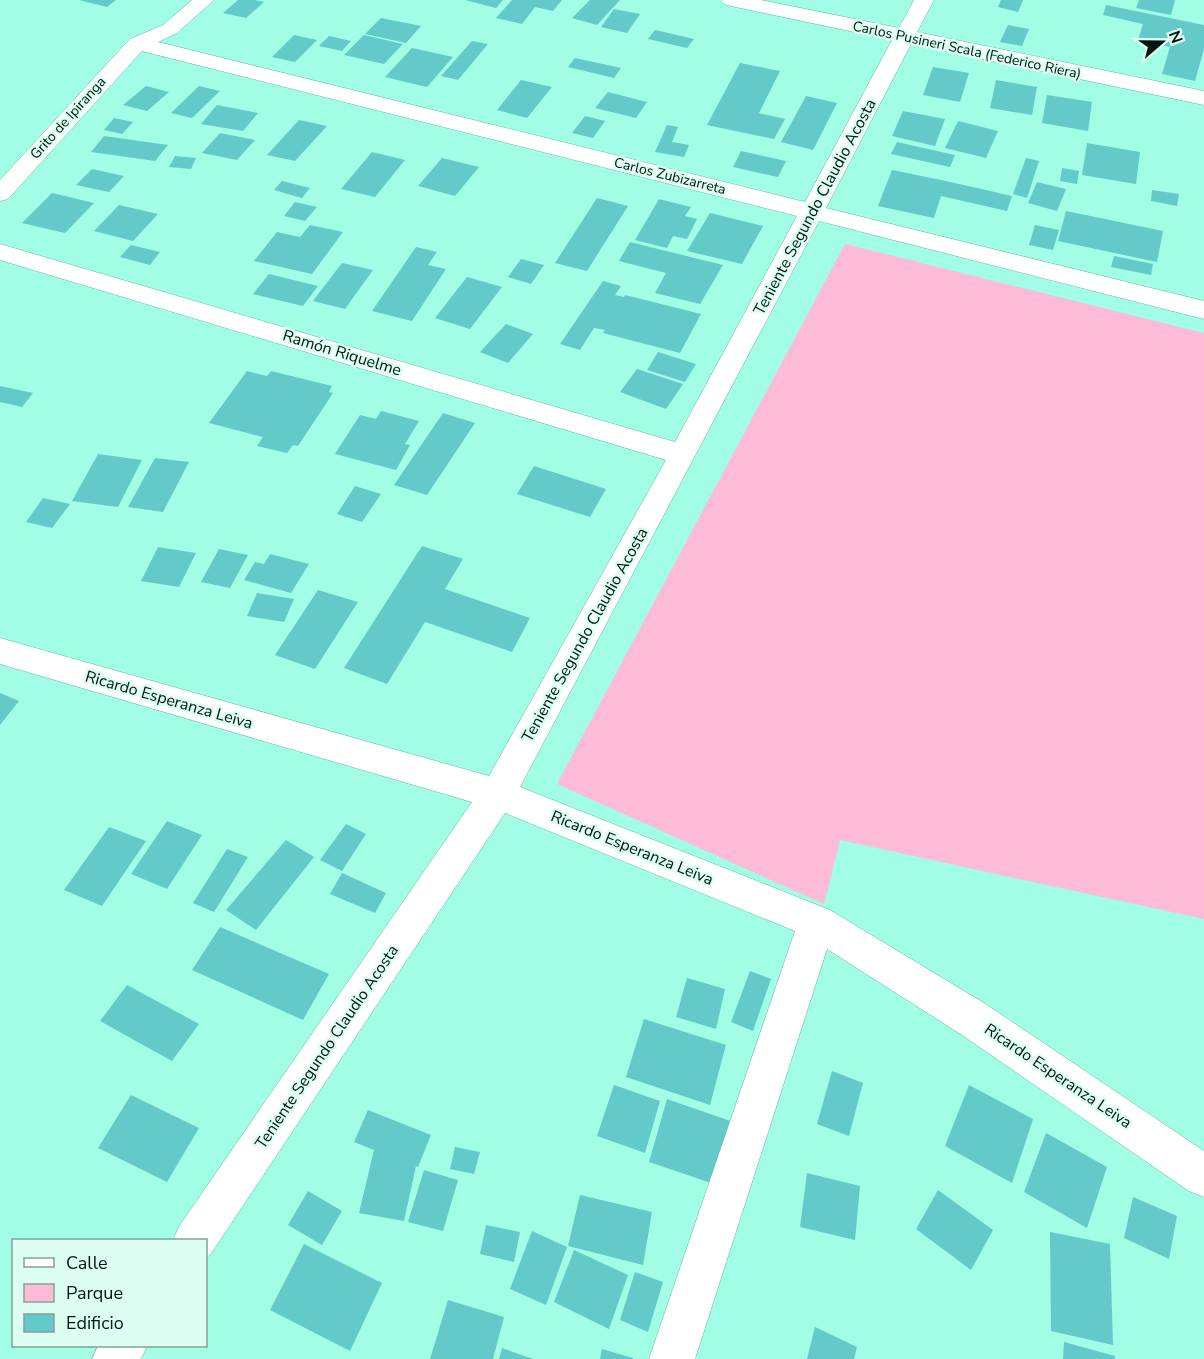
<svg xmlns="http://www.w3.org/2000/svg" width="1204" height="1359" font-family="'Nunito Sans',sans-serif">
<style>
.green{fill:#fdbbd5}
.building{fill:#63cac9}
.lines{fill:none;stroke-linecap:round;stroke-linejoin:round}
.street-casing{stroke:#5ebaa2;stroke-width:1}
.street{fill:#fff;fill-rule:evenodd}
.labels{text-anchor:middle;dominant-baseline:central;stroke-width:5;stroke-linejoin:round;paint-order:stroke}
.far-street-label{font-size:14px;fill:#00160f;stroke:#dcfef3}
.street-label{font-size:16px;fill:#00160f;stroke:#dcfef3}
</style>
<rect width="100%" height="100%" fill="#a1fde3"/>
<path class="green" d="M 845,244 L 1204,333 L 1204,919 L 840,840 L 824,904 L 557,784 Z"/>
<g class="building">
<path d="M 79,0 L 116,0 L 107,7 Z"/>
<path d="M 238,0 L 255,0 L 264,2 L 246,18 L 223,13 Z"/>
<path d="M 465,0 L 503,0 L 496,8 Z"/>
<path d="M 512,0 L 562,0 L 553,11 L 535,7 L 522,24 L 496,18 Z"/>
<path d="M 590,0 L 620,0 L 597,25 L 572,18 Z"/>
<path d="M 1001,0 L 1023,0 L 1018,12 L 998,7 Z"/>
<path d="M 1139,0 L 1175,0 L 1171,15 L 1136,8 Z"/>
<path d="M 1106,5 L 1204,25 L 1204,49 L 1195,81 L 1162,74 L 1170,47 L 1138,40 L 1143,24 L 1103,15 Z"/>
<path d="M 614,9 L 640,14 L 627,33 L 601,27 Z"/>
<path d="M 381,18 L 421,26 L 406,43 L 365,34 Z"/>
<path d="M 1008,25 L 1029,29 L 1022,46 L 1000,42 Z"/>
<path d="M 655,30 L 694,39 L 687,48 L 648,39 Z"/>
<path d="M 294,35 L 317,40 L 295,62 L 272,57 Z"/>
<path d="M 364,35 L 403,44 L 384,64 L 344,55 Z"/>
<path d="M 329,36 L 351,41 L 342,51 L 319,46 Z"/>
<path d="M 472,41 L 488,44 L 458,80 L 441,76 Z"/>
<path d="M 412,48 L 453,57 L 427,87 L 385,77 Z"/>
<path d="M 575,58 L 621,68 L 614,78 L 568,67 Z"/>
<path d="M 740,63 L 780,71 L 759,113 L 785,119 L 774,139 L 707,125 Z"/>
<path d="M 933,67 L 969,73 L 960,102 L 923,95 Z"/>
<path d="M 521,80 L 552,87 L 527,118 L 497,110 Z"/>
<path d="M 996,80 L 1037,87 L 1032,115 L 990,108 Z"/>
<path d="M 146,86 L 169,92 L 147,111 L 123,105 Z"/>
<path d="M 199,86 L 220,91 L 192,118 L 171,113 Z"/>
<path d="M 608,92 L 647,102 L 636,118 L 595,108 Z"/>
<path d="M 1047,95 L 1092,102 L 1088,131 L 1042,123 Z"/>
<path d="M 806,96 L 837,103 L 813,150 L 781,142 Z"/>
<path d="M 217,105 L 258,113 L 243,131 L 201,124 Z"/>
<path d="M 903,111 L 945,119 L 935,146 L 892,136 Z"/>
<path d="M 585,116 L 605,121 L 593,138 L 572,133 Z"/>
<path d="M 114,118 L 133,122 L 122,134 L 104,130 Z"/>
<path d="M 299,120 L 327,126 L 295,161 L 267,155 Z"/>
<path d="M 958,121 L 998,131 L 986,158 L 945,148 Z"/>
<path d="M 667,125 L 678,127 L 672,142 L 689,145 L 684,157 L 655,152 Z"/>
<path d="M 220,133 L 255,140 L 237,160 L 202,153 Z"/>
<path d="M 104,136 L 168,145 L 155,161 L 91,152 Z"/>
<path d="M 897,142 L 955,155 L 950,167 L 891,154 Z"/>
<path d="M 1087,143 L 1140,152 L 1136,184 L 1082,175 Z"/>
<path d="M 741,151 L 786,161 L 778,177 L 733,167 Z"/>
<path d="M 372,152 L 405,160 L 375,197 L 341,189 Z"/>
<path d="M 175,156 L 196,158 L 191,169 L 169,167 Z"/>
<path d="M 442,158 L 479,167 L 455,196 L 418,186 Z"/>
<path d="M 1026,158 L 1039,161 L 1027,198 L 1013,194 Z"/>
<path d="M 1062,168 L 1079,171 L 1077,184 L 1060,181 Z"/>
<path d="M 92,169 L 124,176 L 109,192 L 76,185 Z"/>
<path d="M 892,170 L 946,181 L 1012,196 L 1007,211 L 941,196 L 934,218 L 878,206 Z"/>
<path d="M 282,181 L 310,188 L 302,198 L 274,190 Z"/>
<path d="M 1037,182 L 1066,189 L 1057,211 L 1028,203 Z"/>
<path d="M 1152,190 L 1179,194 L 1177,206 L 1151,201 Z"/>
<path d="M 52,193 L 94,203 L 65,233 L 22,223 Z"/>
<path d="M 597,198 L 628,206 L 587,271 L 555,263 Z"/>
<path d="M 659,199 L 691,207 L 685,216 L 697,219 L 687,239 L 673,236 L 667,248 L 635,240 Z"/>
<path d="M 295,202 L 317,207 L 305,221 L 284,216 Z"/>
<path d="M 119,205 L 158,214 L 133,241 L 94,231 Z"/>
<path d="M 1066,211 L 1163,231 L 1157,262 L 1058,241 Z"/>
<path d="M 710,213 L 763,226 L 742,264 L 687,251 Z"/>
<path d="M 310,225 L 343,232 L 312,274 L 254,261 L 277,232 L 300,237 Z"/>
<path d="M 1035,225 L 1059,230 L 1053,250 L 1029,245 Z"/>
<path d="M 630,242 L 723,265 L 700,304 L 655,293 L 666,273 L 619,261 Z"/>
<path d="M 131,245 L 160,252 L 150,265 L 120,257 Z"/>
<path d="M 416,247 L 437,252 L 428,265 L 446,269 L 412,321 L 372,311 Z"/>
<path d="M 1114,256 L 1153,264 L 1151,275 L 1111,267 Z"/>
<path d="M 521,259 L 544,265 L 531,284 L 508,277 Z"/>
<path d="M 342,263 L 373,270 L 345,309 L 313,301 Z"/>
<path d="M 269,274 L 318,286 L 303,306 L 253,294 Z"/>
<path d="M 467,277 L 502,287 L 470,329 L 435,318 Z"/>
<path d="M 603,281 L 621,286 L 615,295 L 624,297 L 625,295 L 701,314 L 680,353 L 603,333 L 605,330 L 594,328 L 580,350 L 560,344 Z"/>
<path d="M 506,324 L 533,334 L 508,363 L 480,352 Z"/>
<path d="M 658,352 L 696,364 L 685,382 L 647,370 Z"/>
<path d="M 637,369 L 683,384 L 666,409 L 620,392 Z"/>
<path d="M 247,371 L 267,376 L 271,371 L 332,386 L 329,392 L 333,393 L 298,446 L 293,445 L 287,453 L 257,446 L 263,437 L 209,423 Z"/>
<path d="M 0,386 L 33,393 L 22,407 L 0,402 Z"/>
<path d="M 381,411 L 419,421 L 405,444 L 410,445 L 396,470 L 335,454 L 360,415 L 376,419 Z"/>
<path d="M 443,413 L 475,423 L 427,495 L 394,485 Z"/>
<path d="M 98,454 L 142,460 L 118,507 L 72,501 Z"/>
<path d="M 155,458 L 189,462 L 163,512 L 128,507 Z"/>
<path d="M 534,466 L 606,489 L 590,517 L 517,494 Z"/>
<path d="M 355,486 L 381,494 L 362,522 L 337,514 Z"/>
<path d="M 43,498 L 70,504 L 52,528 L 26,522 Z"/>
<path d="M 422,546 L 463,559 L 445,589 L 530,618 L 512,652 L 425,622 L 387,684 L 344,668 Z"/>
<path d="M 158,547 L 196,553 L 179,587 L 141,581 Z"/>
<path d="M 219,549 L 248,555 L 230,588 L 201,582 Z"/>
<path d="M 270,554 L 309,564 L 291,593 L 244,580 L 255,562 L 264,564 Z"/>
<path d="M 318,590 L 358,602 L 315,669 L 275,655 Z"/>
<path d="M 257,593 L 294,599 L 284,622 L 247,616 Z"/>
<path d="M 0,693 L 19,701 L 0,725 Z"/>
<path d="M 167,821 L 202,835 L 167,889 L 131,874 Z"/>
<path d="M 346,824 L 366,834 L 342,871 L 320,860 Z"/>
<path d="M 109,827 L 146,841 L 102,906 L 64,890 Z"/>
<path d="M 286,840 L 314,857 L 256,930 L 226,910 Z"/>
<path d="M 227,849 L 248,857 L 214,912 L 193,903 Z"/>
<path d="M 342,873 L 386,893 L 375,913 L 330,894 Z"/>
<path d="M 220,927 L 329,974 L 303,1020 L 192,970 Z"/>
<path d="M 750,971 L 771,979 L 753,1031 L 731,1022 Z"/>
<path d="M 687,978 L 725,989 L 716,1029 L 676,1017 Z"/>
<path d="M 127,985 L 199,1024 L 172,1061 L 100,1021 Z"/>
<path d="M 644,1019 L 726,1045 L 710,1105 L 626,1077 Z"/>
<path d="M 832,1071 L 863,1083 L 849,1136 L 817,1124 Z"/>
<path d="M 614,1085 L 660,1101 L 645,1153 L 597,1136 Z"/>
<path d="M 969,1085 L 1033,1119 L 1012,1183 L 945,1146 Z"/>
<path d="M 131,1095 L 199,1128 L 167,1182 L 98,1148 Z"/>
<path d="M 667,1099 L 739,1124 L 723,1187 L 649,1162 Z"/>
<path d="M 368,1110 L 431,1135 L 418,1167 L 416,1166 L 404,1221 L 359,1213 L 374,1150 L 354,1142 Z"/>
<path d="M 1046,1133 L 1107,1167 L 1087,1228 L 1024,1192 Z"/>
<path d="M 455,1147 L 480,1152 L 474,1174 L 450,1169 Z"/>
<path d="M 424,1170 L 458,1180 L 443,1231 L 408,1222 Z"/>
<path d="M 807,1173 L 860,1186 L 855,1240 L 800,1227 Z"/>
<path d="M 938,1190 L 993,1230 L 971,1270 L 916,1229 Z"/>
<path d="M 308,1191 L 342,1211 L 322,1245 L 288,1225 Z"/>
<path d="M 580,1195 L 652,1212 L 643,1265 L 568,1246 Z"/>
<path d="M 1133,1197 L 1177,1216 L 1169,1259 L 1124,1238 Z"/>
<path d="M 486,1225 L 520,1232 L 514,1262 L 480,1254 Z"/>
<path d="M 532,1231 L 567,1247 L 546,1305 L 510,1289 Z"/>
<path d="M 1050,1232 L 1110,1244 L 1113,1345 L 1051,1331 Z"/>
<path d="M 304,1244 L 382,1283 L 350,1351 L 270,1310 Z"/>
<path d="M 574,1250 L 628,1275 L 609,1329 L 554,1302 Z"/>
<path d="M 635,1272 L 663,1282 L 648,1332 L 620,1320 Z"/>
<path d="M 448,1300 L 504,1317 L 493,1359 L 430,1359 Z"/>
<path d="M 815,1327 L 857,1347 L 854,1359 L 807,1359 Z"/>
<path d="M 1064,1342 L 1115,1356 L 1115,1359 L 1063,1359 Z"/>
<path d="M 502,1348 L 533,1359 L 499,1359 Z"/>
<path d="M 602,1349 L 633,1358 L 633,1359 L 600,1359 Z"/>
</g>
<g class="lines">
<defs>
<g id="street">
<path d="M 192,0 L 214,0 L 177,33 L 158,42 L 805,202 L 892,40 L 731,6 L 724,4 L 721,0 L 761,0 L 899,28 L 914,0 L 934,0 L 917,32 L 1204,91 L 1204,105 L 911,44 L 826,208 L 1204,301 L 1204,319 L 819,221 L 520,787 L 830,910 L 987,1005 L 1204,1151 L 1204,1197 L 1189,1191 L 959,1033 L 827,949 L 695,1359 L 649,1359 L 795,931 L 505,813 L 210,1255 L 206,1257 L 206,1240 L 173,1240 L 180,1225 L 472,802 L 0,664 L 0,638 L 489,776 L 666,460 L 0,260 L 0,244 L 675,442 L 797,216 L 142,51 L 8,199 L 0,201 L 0,180 L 130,39 L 163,25 Z"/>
<path d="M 98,1346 L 147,1346 L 141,1359 L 92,1359 Z"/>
</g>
</defs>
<use href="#street" class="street-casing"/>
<use href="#street" class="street"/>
</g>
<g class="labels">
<g class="far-street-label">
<text transform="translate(967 50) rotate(12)">Carlos Pusineri Scala (Federico Riera)</text>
<text transform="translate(68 118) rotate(-48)">Grito de Ipiranga</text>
<text transform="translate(670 176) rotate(14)">Carlos Zubizarreta</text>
</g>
<g class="street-label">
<text transform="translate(815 207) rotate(-62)">Teniente Segundo Claudio Acosta</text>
<text transform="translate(342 353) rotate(17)">Ramón Riquelme</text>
<text transform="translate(585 635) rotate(-61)">Teniente Segundo Claudio Acosta</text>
<text transform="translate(169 700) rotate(16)">Ricardo Esperanza Leiva</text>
<text transform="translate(632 848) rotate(22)">Ricardo Esperanza Leiva</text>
<text transform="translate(327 1047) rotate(-56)">Teniente Segundo Claudio Acosta</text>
<text transform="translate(1058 1076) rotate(34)">Ricardo Esperanza Leiva</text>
</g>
</g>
<rect x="12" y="1239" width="195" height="108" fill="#dcfef3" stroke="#84a198" stroke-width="1.5"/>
<rect x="24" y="1258" width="30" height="9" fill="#ffffff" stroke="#84a198" stroke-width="1.5"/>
<text x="66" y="1269" font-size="18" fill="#00160f">Calle</text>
<rect x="24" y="1284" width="30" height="18" fill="#fdbbd5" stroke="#84a198" stroke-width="1.5"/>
<text x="66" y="1299" font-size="18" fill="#00160f">Parque</text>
<rect x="24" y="1314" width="30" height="18" fill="#63cac9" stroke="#84a198" stroke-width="1.5"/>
<text x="66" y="1329" font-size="18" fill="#00160f">Edificio</text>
<g transform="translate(1162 42) rotate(70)" stroke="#dcfef3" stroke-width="4.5" paint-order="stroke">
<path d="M0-4.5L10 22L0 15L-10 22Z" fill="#00160f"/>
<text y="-9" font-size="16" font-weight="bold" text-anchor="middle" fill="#00160f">N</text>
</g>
</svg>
